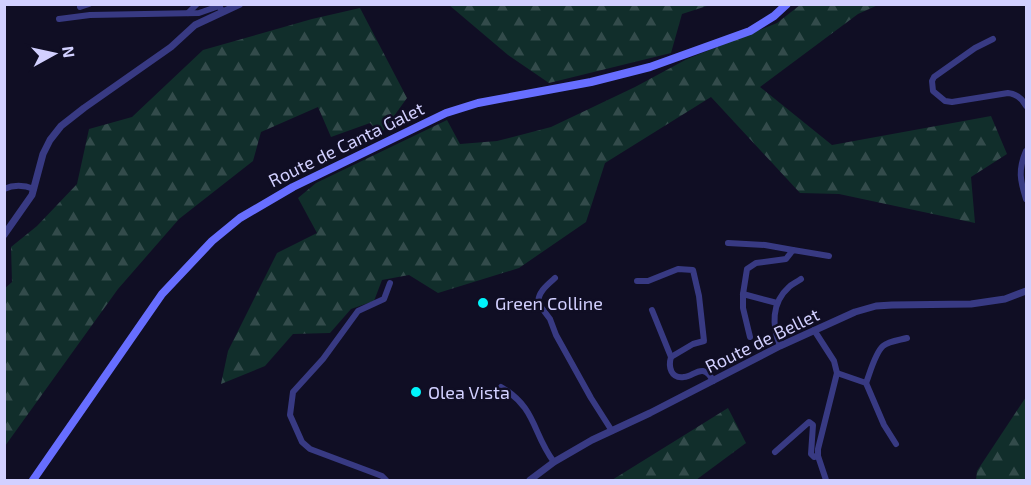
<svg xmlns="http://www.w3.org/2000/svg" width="1031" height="485" font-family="'Exo 2',sans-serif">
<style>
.forest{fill:url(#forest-firs)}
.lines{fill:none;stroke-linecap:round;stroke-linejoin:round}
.minor{stroke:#383a83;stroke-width:6}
.tertiary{stroke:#383a83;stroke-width:7}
.secondary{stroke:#676eff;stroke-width:8}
.poi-dot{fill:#00f4fb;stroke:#100e24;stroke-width:2}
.labels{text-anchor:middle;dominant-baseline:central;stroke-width:5;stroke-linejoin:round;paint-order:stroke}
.street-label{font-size:18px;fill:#d2d0ff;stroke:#100e24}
.poi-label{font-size:18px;fill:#d2d0ff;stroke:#100e24;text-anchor:start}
</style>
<defs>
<pattern id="forest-firs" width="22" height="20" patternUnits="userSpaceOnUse" patternTransform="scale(1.5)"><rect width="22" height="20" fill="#112e2b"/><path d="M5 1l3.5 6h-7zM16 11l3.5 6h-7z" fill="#334b4b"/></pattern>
</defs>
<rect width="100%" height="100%" fill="#100e24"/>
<g class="forest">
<path d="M 449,5 L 710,5 L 682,14 L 671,53 L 549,83 L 508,55 Z"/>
<path d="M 800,5 L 878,5 L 858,14 L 760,87 L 832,145 L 991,116 L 1007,154 L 971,177 L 975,223 L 839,194 L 800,193 L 711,97 L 605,163 L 586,222 L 519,268 L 438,293 L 409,275 L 382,280 L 374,301 L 351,309 L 330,333 L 293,334 L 265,366 L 221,384 L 228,351 L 277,253 L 317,233 L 298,198 L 316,183 L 447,120 L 460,144 L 497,141 L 551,127 L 635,87 L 687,59 L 777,23 Z"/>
<path d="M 360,8 L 407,98 L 381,134 L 370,123 L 331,137 L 318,107 L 261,132 L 253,161 L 179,219 L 118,289 L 5,446 L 4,289 L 12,282 L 11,247 L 37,226 L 77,184 L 89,129 L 132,117 L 203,50 L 312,19 Z"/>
<path d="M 1026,397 L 1026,480 L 976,480 L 977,471 Z"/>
<path d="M 728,408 L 746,443 L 696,480 L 612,480 Z"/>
</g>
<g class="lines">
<g class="minor">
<path d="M 80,7 L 89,4"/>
<path d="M 188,13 L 197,4"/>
<path d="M 59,19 L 90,15 L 199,13 L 219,6 L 223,12"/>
<path d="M 993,39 L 975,48 L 934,77 L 932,81 L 933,91 L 945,101 L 952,102 L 1008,93 C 1017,94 1022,98 1026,106"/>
<path d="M 1026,151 C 1018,170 1020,180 1026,199"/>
<path d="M 4,189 C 15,184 24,185 34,189"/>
<path d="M 728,243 L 765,245 L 793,250"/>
<path d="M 555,278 C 547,285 538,292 538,303 L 550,319 L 556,335 L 591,398 L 612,431"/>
<path d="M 637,281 L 648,281 L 678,269 L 693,270 L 699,296 L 704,341 L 693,344 L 671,357 C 668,367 671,379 684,377 C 691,377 696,370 703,371 C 709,372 711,377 713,381"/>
<path d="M 743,294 L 777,303"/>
<path d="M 652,310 L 671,357"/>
<path d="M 814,330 L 834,361 L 837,373 L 818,449 L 818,456 L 826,480"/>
<path d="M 750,337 L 743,308 L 743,294 L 747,269 L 756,263 L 786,259 L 793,250 L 829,256"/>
<path d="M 780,346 C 772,326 771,303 789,287 C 792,284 797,282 801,279"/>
<path d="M 837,373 L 866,383 L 884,425 L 896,444"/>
<path d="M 866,383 C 870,373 875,353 883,346 C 889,341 900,340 907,338"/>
<path d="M 501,387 C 537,408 532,433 554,462"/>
<path d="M 775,452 L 809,422 L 813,425 L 811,454 L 814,457 L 818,456"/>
<path d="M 386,480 L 382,476 L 310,449 L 302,442 L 290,415 L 293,392 L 323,359 L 358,311 L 384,299 L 390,283"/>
</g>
<g class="tertiary">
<path d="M 4,235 L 32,195 L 43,154 L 50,140 L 61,126 L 84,108 L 171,47 L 195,25 L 240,4"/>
<path d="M 530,480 L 554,462 L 592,440 L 650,413 L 780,346 L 855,312 L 876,306 L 892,305 L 971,304 L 1005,299 L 1026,291"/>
</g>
<path class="secondary" d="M 33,480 L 162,294 L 212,241 L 240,218 L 293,187 L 446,113 L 478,103 L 591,82 L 650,67 L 750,31 L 774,16 L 787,4"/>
</g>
<g class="poi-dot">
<circle cx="483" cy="303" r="6"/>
<circle cx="416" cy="392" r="6"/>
</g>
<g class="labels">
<g class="street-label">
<text transform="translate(346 144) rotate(-26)">Route de Canta Galet</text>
<text transform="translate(762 340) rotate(-26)">Route de Bellet</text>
</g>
<g class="poi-label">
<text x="495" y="303">Green Colline</text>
<text x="428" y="392">Olea Vista</text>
</g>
</g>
<rect width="1031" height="485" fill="none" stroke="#d2d0ff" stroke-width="12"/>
<g transform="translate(54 54) rotate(82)" stroke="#100e24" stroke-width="4.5" paint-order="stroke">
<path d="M0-4.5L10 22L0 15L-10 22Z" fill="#d2d0ff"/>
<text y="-9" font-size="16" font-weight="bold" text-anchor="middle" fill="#d2d0ff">N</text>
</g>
</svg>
